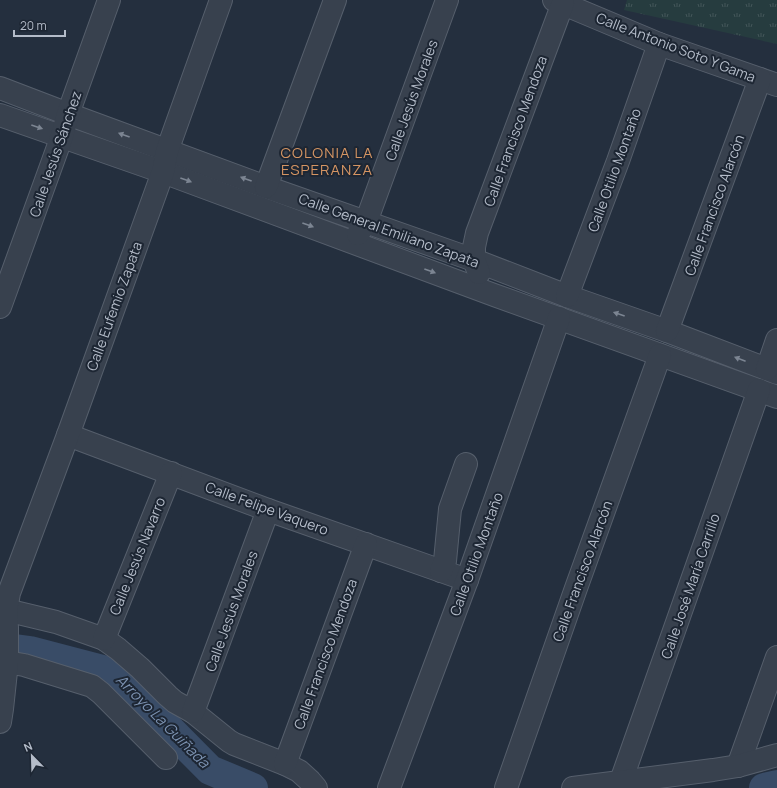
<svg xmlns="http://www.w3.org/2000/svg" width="777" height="788" font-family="Manrope,sans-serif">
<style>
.park{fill:url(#park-tufts)}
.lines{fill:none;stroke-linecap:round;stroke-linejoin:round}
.river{stroke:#394c67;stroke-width:30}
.minor-casing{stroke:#565f6c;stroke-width:24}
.minor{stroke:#38414e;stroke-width:22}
.oneway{fill:#7c8592}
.labels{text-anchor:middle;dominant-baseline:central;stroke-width:4;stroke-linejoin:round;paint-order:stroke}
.street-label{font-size:14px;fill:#b4bcc9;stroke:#1d2633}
.neighbourhood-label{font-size:15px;letter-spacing:1px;fill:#d59563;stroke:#1d2633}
.water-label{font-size:15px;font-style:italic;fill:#7c92b1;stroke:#1d2633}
</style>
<defs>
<pattern id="park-tufts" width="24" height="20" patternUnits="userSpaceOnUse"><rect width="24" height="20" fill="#263c3f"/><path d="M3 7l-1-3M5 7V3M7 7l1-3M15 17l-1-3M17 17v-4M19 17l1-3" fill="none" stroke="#435659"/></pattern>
</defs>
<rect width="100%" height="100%" fill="#242f3e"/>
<path class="park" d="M 627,0 L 777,0 L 777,44 L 624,10 Z"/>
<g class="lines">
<g class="river">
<path d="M 0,647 L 30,651 L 114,673 L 210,770 L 253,788"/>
<path d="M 764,788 L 777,785"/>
</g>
<defs>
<g id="minor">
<path d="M 554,0 L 659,44 L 777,85"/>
<path d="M 0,88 L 68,114 L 266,187 L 474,260 L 567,296 L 667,331 L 777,373"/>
<path d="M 0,115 L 163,172 L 494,295 L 777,397"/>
<path d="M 266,187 L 335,0"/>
<path d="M 358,234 L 366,222 L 447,0"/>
<path d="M 479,273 L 474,260 L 474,247 L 477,233 L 563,3"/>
<path d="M 567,296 L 618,161 L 659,44"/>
<path d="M 0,307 L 62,136 L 68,114 L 109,0"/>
<path d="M 667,331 L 760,79"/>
<path d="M 767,369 L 777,340"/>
<path d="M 68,435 L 268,510 L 467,580"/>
<path d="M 441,571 L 445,561 L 450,509 L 466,464"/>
<path d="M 0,610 L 6,610 L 56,622 L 104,639 L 118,649 L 140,668 L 168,696 L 175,702 L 193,712 L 229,741 L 234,744 L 285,764 L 299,771 L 310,781 L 316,788"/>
<path d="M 104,639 L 171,473"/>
<path d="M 0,661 L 24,665 L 92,686 L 101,693 L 166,758"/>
<path d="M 193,712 L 268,510"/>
<path d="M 0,722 L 2,709 L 7,662 L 7,628 L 6,610 L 9,593 L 68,435 L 163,172 L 167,151 L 221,0"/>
<path d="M 285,764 L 366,544"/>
<path d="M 738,766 L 777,657"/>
<path d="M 621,781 L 759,390"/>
<path d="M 389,788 L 467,580 L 559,318"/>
<path d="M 506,788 L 575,591 L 660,355"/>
<path d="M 573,788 L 713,770 L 738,766 L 777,755"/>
</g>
</defs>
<use href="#minor" class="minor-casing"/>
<use href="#minor" class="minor"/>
</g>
<defs><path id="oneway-solid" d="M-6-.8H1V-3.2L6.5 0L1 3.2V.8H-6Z"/></defs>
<g class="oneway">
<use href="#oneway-solid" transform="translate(37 127) rotate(19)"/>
<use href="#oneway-solid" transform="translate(124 135) rotate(-160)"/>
<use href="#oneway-solid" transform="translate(246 179) rotate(-160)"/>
<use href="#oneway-solid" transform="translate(186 180) rotate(20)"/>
<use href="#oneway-solid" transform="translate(308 225) rotate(20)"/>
<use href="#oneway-solid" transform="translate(430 271) rotate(20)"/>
<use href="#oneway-solid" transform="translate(619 314) rotate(-161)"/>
<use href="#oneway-solid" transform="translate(740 359) rotate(-159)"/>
</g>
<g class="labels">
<g class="street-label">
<text transform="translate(676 47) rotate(21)">Calle Antonio Soto Y Gama</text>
<text transform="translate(411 100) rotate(-70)">Calle Jesús Morales</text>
<text transform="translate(515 131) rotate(-70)">Calle Francisco Mendoza</text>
<text transform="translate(55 154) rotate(-71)">Calle Jesús Sánchez</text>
<text transform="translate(614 170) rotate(-70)">Calle Otilio Montaño</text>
<text transform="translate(714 205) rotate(-70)">Calle Francisco Alarcón</text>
<text transform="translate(389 230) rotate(20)">Calle General Emiliano Zapata</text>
<text transform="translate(114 306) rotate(-70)">Calle Eufemio Zapata</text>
<text transform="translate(267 508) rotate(20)">Calle Felipe Vaquero</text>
<text transform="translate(476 554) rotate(-70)">Calle Otilio Montaño</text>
<text transform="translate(137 556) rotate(-68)">Calle Jesús Navarro</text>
<text transform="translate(582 571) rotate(-70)">Calle Francisco Alarcón</text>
<text transform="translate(690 586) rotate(-71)">Calle José María Carrillo</text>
<text transform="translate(231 611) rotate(-70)">Calle Jesús Morales</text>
<text transform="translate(325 654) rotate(-70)">Calle Francisco Mendoza</text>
</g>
<g class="neighbourhood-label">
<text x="327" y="152">COLONIA LA<tspan x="327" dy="17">ESPERANZA</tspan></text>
</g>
<g class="water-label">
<text transform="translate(163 721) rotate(45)">Arroyo La Guiñada</text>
</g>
</g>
<g transform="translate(32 756) rotate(337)" stroke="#1d2633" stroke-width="3" paint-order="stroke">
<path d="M0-3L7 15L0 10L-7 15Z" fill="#b4bcc9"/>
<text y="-6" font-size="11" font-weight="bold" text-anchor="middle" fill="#b4bcc9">N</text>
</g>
<path d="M14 30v6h51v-6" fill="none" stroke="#b4bcc9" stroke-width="2"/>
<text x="20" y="30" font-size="12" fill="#b4bcc9" stroke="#1d2633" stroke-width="3" paint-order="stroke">20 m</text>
</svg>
